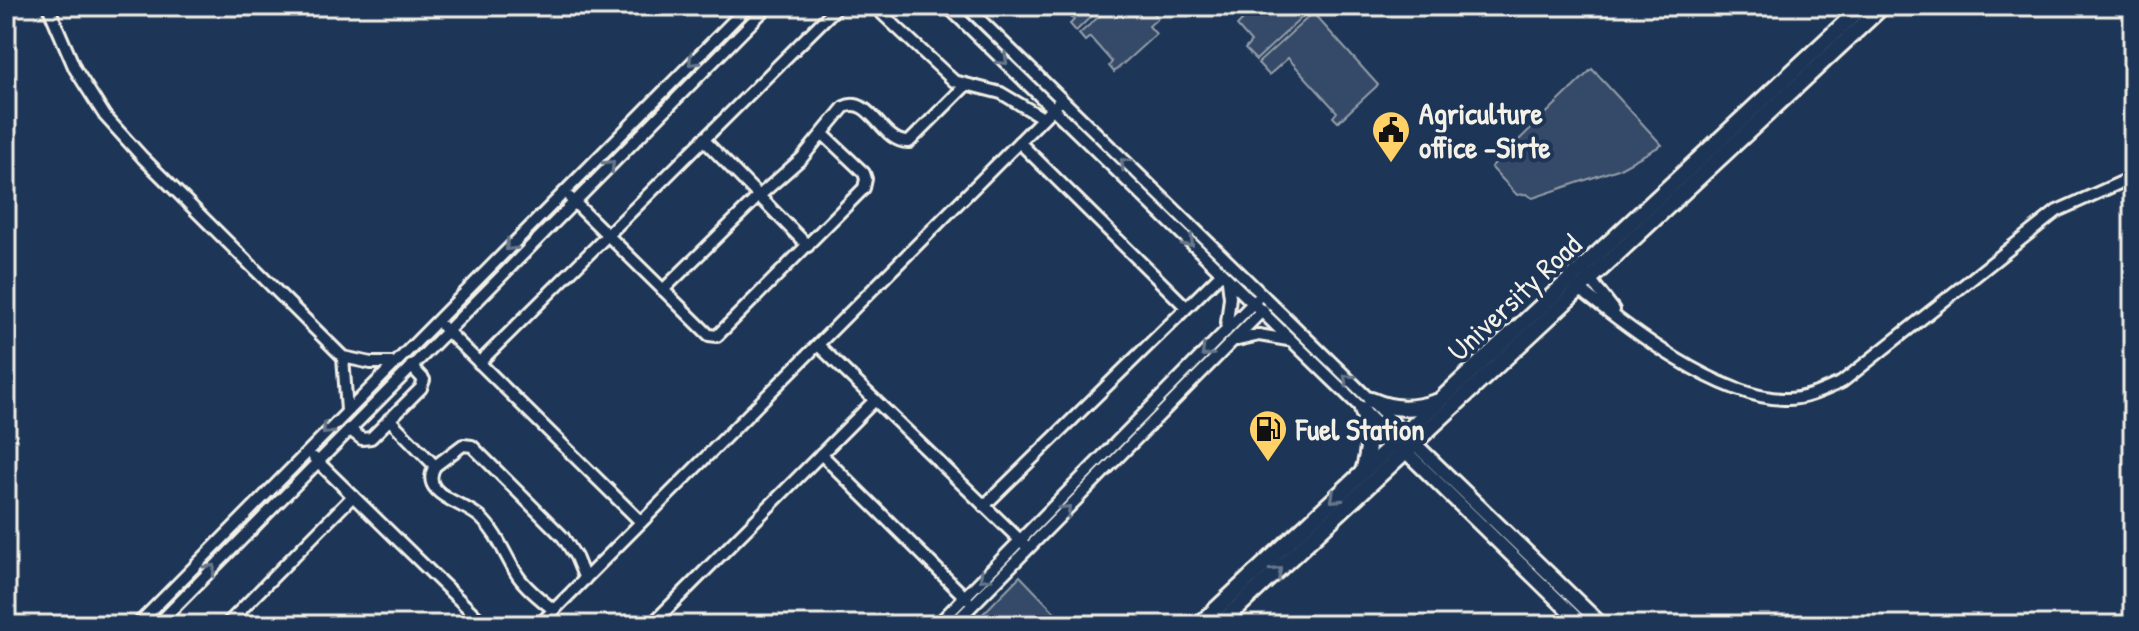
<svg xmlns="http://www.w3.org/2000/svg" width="2139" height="631" font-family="'Patrick Hand',sans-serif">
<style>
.green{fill:#354a67;stroke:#949ea8;stroke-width:2}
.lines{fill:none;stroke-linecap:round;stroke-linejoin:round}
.minor-casing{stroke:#f4f1e8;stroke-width:16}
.major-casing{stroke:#f4f1e8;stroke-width:18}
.highway-casing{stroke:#f4f1e8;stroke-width:20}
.minor{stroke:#1d3557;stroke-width:10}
.major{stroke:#1d3557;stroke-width:12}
.highway{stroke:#1d3557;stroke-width:14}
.oneway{stroke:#68778a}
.labels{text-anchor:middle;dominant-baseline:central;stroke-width:8;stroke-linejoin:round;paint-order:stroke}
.poi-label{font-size:30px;font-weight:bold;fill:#f4f1e8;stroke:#1d3557;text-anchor:start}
.street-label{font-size:30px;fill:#f4f1e8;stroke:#1d3557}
</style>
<rect width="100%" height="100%" fill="#1d3557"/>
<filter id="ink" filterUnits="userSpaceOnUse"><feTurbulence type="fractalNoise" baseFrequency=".0125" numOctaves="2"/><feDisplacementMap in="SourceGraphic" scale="16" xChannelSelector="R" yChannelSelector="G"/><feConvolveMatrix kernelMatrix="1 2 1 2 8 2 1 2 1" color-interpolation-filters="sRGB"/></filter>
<g filter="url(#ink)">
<g class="green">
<path d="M 1061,6 L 1102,6 L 1076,31 L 1070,24 L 1074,20 Z"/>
<path d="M 1111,6 L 1161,7 L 1154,14 L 1158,18 L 1149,26 L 1156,34 L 1114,72 L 1109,66 L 1112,62 L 1090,37 L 1085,41 L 1079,34 Z"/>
<path d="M 1236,6 L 1306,6 L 1310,10 L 1256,60 L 1245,49 L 1251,42 L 1237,26 L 1246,17 Z"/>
<path d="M 1313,13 L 1378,85 L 1338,122 L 1333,117 L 1337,112 L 1288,58 L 1269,75 L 1258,63 Z"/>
<path d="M 1592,69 L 1662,145 L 1618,169 L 1533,198 L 1526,194 L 1517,195 L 1491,167 Z"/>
<path d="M 1020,576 L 1067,625 L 972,625 Z"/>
</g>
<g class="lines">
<defs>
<g id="minor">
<path d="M 48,6 L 75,69 L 105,116 L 143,158 L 343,357 L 371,363 L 394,363"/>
<path d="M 874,6 L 954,81 L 1001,93 L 1043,118"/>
<path d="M 947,6 L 1396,442"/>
<path d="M 966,6 L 1405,434"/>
<path d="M 703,139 L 808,246"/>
<path d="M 1019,142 L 1185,306"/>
<path d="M 570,198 L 709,335 L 717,336 L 864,188 L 866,179 L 864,173 L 823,134"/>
<path d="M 1587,275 L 1614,310"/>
<path d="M 1577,287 C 1628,328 1718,398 1784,399 C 1805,400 1824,390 1842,382 L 2057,211 L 2133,177"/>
<path d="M 663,290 L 759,196 L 802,158 L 844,107 C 871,94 882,144 909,142 L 965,86"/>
<path d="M 443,327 L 641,522"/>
<path d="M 1226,331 L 1230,297 L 1228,281"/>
<path d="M 1237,340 L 1259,335 L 1288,340"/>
<path d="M 818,345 L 1024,544"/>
<path d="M 343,357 L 347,411"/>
<path d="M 479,363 L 838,6"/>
<path d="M 389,419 L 435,466 C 418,495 464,502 481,518 C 498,534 505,556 518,576 C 527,589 541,600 554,610"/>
<path d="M 349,429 L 362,439 L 371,438 L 421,388 L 424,380 L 411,366"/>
<path d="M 821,454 L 967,599"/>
<path d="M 314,458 L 485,625"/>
<path d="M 435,466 L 463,445 L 472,446 L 563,537 L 576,557 L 585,579"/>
<path d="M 984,506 L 1221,274"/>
<path d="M 137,625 L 748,6"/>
<path d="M 157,625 L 768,6"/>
<path d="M 226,625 L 353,496"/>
<path d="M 539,625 L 1061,100"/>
<path d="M 651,625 L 875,400"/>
<path d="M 937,625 L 1256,300"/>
<path d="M 953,625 L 1263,310"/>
</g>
<g id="major">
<path d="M 1409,438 L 1602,625"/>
<path d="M 1401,447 L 1583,625"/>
</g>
<g id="highway">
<path d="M 1371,400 C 1394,410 1412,410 1436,402"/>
<path d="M 1362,409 C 1370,431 1370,449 1363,471"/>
<path d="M 1199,625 L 1863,6"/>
<path d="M 1219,625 L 1883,6"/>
</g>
</defs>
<use href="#minor" class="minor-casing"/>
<use href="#major" class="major-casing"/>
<use href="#highway" class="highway-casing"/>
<use href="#minor" class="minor"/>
<use href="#major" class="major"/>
<use href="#highway" class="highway"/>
</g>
<defs><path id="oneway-chevron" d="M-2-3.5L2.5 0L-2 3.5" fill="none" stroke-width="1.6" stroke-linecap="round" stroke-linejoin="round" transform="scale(2)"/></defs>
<g class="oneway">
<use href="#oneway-chevron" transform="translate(1003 60) rotate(44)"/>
<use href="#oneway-chevron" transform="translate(693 61) rotate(135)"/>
<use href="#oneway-chevron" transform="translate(1125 163) rotate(-136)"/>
<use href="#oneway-chevron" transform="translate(610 165) rotate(-45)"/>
<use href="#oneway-chevron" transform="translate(1189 242) rotate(45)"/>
<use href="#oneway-chevron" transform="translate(510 246) rotate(135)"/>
<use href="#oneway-chevron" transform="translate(1206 352) rotate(135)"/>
<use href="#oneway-chevron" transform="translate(1348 379) rotate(-137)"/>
<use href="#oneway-chevron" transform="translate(327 430) rotate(135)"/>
<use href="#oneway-chevron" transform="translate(1335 498) rotate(137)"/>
<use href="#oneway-chevron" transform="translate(1066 510) rotate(-45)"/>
<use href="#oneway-chevron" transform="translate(211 569) rotate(-46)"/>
<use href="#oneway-chevron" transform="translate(1277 572) rotate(-43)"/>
<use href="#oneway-chevron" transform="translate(984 577) rotate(135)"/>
</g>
</g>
<defs>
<symbol id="civic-pin" viewBox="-11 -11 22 30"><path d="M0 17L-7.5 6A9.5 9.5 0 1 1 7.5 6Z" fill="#ffd166" stroke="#1d3557"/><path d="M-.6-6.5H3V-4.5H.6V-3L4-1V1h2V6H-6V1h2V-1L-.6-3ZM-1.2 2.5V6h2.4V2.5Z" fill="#111"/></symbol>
<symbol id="fuel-pin" viewBox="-11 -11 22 30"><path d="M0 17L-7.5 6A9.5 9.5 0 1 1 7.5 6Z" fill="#ffd166" stroke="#1d3557"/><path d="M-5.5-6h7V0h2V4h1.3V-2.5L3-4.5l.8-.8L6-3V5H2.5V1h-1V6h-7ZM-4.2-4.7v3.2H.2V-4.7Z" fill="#111"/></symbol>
</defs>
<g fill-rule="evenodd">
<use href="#civic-pin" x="1369" y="108" width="44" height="60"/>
<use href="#fuel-pin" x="1246" y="407" width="44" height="60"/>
</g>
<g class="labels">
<g class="poi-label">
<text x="1419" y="113">Agriculture<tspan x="1419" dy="34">office -Sirte</tspan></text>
<text x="1296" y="429">Fuel Station</text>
</g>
<g class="street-label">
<text transform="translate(1514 297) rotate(-43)">University Road</text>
</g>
</g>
<rect width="2139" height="631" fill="none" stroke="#1d3557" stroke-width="32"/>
<rect x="16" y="16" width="2107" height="599" fill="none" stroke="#f4f1e8" stroke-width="3" filter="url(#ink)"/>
</svg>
